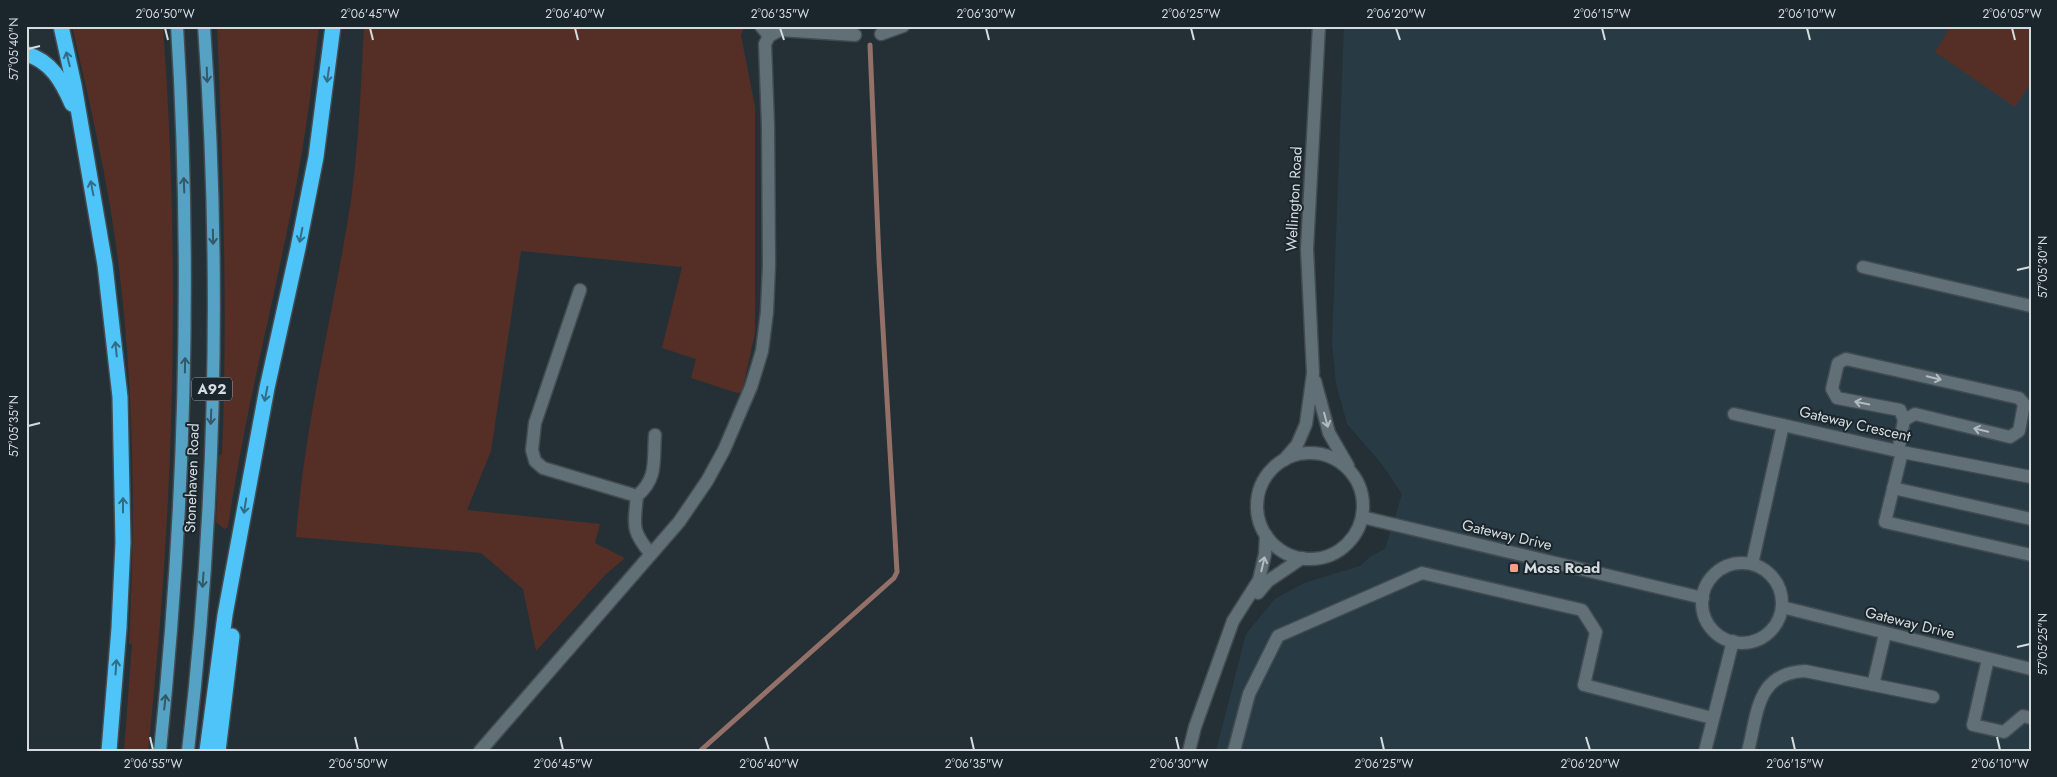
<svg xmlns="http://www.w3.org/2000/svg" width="2057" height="777" font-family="Jost,sans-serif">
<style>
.built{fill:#283b45}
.green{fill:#552f26}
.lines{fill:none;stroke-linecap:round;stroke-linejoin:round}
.stream{stroke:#937068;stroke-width:5}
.minor-casing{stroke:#414b50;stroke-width:15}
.major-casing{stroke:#414b50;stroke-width:15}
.highway-casing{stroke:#414b50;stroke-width:18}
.minor{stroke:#616f76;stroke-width:12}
.major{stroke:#56a2c5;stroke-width:12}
.highway{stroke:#4fc4f9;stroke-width:15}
.oneway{stroke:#326d88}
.oneway2{stroke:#335869}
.oneway3{stroke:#b2bbc0}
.ticks{fill:none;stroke:#d4dce0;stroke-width:2}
.poi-dot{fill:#f49e88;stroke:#1b262c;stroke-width:2}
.labels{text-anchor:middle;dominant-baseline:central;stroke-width:4;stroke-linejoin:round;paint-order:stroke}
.shield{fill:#1b262c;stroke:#9ca5aa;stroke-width:1}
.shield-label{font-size:14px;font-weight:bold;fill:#d4dce0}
.street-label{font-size:15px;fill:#d4dce0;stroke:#1b262c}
.poi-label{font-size:15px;font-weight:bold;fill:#d4dce0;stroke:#1b262c;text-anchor:start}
.neatline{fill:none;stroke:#d4dce0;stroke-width:2}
.ticks-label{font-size:12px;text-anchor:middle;fill:#d4dce0}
</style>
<rect width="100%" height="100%" fill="#243036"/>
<path class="built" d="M 1344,26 L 2031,26 L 2031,751 L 1216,751 L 1246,634 L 1275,599 L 1304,583 L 1360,566 L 1371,556 L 1385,549 L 1402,494 L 1381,463 L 1347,424 L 1336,383 L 1332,344 Z"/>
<g class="green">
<path d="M 72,26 L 163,26 C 181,267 174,511 148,751 L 124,751 L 132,644 L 129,644 C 136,515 134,388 118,260 C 108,180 90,104 72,26 Z"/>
<path d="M 217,26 L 319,26 C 311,97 301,167 286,236 C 266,333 242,429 228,527 L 224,529 L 216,522 L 219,456 L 222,454 C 228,311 223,169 217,26 Z"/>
<path d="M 364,26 L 745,26 L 741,35 L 755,107 L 755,333 L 742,392 L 737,393 L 691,378 L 696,359 L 662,348 L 682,267 L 521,251 L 491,451 L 467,510 L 600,524 L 595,543 L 625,558 L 605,575 L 536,651 L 523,589 L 481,553 L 296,537 C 304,424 334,312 351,200 C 359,143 361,84 364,26 Z"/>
<path d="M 1951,26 L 2031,26 L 2031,82 L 2015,107 L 1935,52 Z"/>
</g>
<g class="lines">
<path class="stream" d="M 700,751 L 894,578 L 897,572 L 879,260 L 870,45"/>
<defs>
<g id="minor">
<path d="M 761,26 L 769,36"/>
<path d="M 881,34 L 903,26"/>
<path d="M 1863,267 L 2031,306"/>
<path d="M 580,290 L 535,423 L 532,450 L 535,461 L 543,468 L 637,496 C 634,525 631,531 651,554"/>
<path d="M 1315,381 L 1329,433 L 1348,466"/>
<path d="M 1734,414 L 1902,452 L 2031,477"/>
<path d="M 1898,451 L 1904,420 L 1900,410 L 1837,398 L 1832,389 L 1838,363 L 1846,359 L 2019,398 L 2024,404 L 2019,431 L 2010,437 L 1915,414 L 1904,420"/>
<path d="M 1902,452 L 1885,522 L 2031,555"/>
<circle cx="1310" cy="506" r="53"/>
<path d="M 1284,460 L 1297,445 L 1306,424 L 1313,373 L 1307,249 L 1319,26"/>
<path d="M 1893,488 L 2031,519"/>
<path d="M 637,496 C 658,478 653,461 655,435"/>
<path d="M 1362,517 L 1703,598"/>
<circle cx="1742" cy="603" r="40"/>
<path d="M 1752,564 L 1783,425"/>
<path d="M 1258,593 L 1268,581 L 1302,558"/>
<path d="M 1782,607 L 2031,669"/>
<path d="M 1988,659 L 1973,725 L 2004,732 L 2023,716 L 2031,718"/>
<path d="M 1873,685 L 1885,634"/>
<path d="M 480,751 L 679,522 L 707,481 L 724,450 L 751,387 L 762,351 L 767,312 L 769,265 L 768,126 L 765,44 L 769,36 L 780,30 L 855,35"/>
<path d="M 1189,751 L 1195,727 L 1233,621 L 1259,580 L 1265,554 L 1266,535"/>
<path d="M 1234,751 L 1249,694 L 1278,636 L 1422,573 L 1582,610 L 1596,632 L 1584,685 L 1712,718"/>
<path d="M 1705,751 L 1733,641"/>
<path d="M 1748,751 C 1758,713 1756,673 1805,671 L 1933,697"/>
</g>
<g id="major">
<path d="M 160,751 C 185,510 192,268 177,26"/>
<path d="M 188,751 C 216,511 221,267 204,26"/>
</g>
<g id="highway">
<path d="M 61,26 L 74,85 L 105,265 L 120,397 L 123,542 L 119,628 L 109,751"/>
<path d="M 26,54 C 51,61 62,81 72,104"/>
<path d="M 207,751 L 225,615 L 267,388 L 298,248 L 316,157 L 333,26"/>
<path d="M 218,751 L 232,636"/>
</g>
</defs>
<use href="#minor" class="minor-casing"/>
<use href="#major" class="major-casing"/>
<use href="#highway" class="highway-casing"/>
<use href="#minor" class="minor"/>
<use href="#major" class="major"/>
<use href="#highway" class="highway"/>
</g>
<defs><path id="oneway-shaft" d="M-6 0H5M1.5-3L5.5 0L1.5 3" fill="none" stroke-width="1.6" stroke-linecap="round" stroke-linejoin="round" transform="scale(1.25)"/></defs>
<g class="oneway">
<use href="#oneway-shaft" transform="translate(68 59) rotate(-104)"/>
<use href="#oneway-shaft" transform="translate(328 75) rotate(98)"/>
<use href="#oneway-shaft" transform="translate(92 188) rotate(-101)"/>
<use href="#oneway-shaft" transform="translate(301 235) rotate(101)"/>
<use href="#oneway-shaft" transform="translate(116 349) rotate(-96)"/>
<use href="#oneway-shaft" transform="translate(266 394) rotate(101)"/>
<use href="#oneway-shaft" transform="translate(123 505) rotate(-90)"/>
<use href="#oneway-shaft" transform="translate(245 506) rotate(99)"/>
<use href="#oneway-shaft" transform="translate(116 667) rotate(-86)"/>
</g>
<g class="oneway2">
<use href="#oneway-shaft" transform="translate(207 75) rotate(88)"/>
<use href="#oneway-shaft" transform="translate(184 185) rotate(-92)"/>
<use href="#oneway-shaft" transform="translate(213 237) rotate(89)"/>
<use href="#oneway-shaft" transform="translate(185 365) rotate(-89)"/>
<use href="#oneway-shaft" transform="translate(211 417) rotate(92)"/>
<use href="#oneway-shaft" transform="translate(203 580) rotate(94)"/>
<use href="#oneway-shaft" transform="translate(165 702) rotate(-84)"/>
</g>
<g class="oneway3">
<use href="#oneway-shaft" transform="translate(1934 378) rotate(13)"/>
<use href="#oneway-shaft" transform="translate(1862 403) rotate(-169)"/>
<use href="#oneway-shaft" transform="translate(1326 420) rotate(75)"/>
<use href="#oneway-shaft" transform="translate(1981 430) rotate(-167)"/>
<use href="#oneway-shaft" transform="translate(1263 564) rotate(-77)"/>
</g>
<path class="ticks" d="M 165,28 L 168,40M 370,28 L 373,40M 575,28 L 578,40M 780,28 L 784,40M 986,28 L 989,40M 1191,28 L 1194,40M 1396,28 L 1400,40M 1602,28 L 1605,40M 1807,28 L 1810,40M 2012,28 L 2015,40M 28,49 L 40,46M 2017,270 L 2030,267M 28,426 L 40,423M 2017,647 L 2030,644M 150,737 L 153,750M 355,737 L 358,750M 560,737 L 563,750M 765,737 L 769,750M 971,737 L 974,750M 1176,737 L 1179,750M 1381,737 L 1384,750M 1586,737 L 1590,750M 1792,737 L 1795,750M 1997,737 L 2000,750"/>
<rect class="poi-dot" x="1509" y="563" width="10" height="10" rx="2.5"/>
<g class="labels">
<rect class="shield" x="192" y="377.5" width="40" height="23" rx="4"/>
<g class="shield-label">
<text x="212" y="389">A92</text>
</g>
<g class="street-label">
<text transform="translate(1294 199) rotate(-87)">Wellington Road</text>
<text transform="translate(1855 424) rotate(13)">Gateway Crescent</text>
<text transform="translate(192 478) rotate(-88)">Stonehaven Road</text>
<text transform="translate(1507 535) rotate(13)">Gateway Drive</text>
<text transform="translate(1910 623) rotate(14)">Gateway Drive</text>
</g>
<g class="poi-label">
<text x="1524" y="568">Moss Road</text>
</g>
</g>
<rect width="2057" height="777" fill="none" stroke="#1b262c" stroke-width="55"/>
<rect x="28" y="28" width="2002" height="722" class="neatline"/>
<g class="ticks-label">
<text x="165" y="18">2°06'50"W</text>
<text x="370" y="18">2°06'45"W</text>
<text x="575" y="18">2°06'40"W</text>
<text x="780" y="18">2°06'35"W</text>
<text x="986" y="18">2°06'30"W</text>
<text x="1191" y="18">2°06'25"W</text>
<text x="1396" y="18">2°06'20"W</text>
<text x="1602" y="18">2°06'15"W</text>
<text x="1807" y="18">2°06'10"W</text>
<text x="2012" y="18">2°06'05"W</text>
<text transform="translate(14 49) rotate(-90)" y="4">57°05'40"N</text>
<text transform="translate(2043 267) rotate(-90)" y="4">57°05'30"N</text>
<text transform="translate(14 426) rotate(-90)" y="4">57°05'35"N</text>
<text transform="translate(2043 644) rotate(-90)" y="4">57°05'25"N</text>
<text x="153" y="768">2°06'55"W</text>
<text x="358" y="768">2°06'50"W</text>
<text x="563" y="768">2°06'45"W</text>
<text x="769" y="768">2°06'40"W</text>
<text x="974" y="768">2°06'35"W</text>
<text x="1179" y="768">2°06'30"W</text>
<text x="1384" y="768">2°06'25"W</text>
<text x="1590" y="768">2°06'20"W</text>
<text x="1795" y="768">2°06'15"W</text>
<text x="2000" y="768">2°06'10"W</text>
</g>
</svg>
